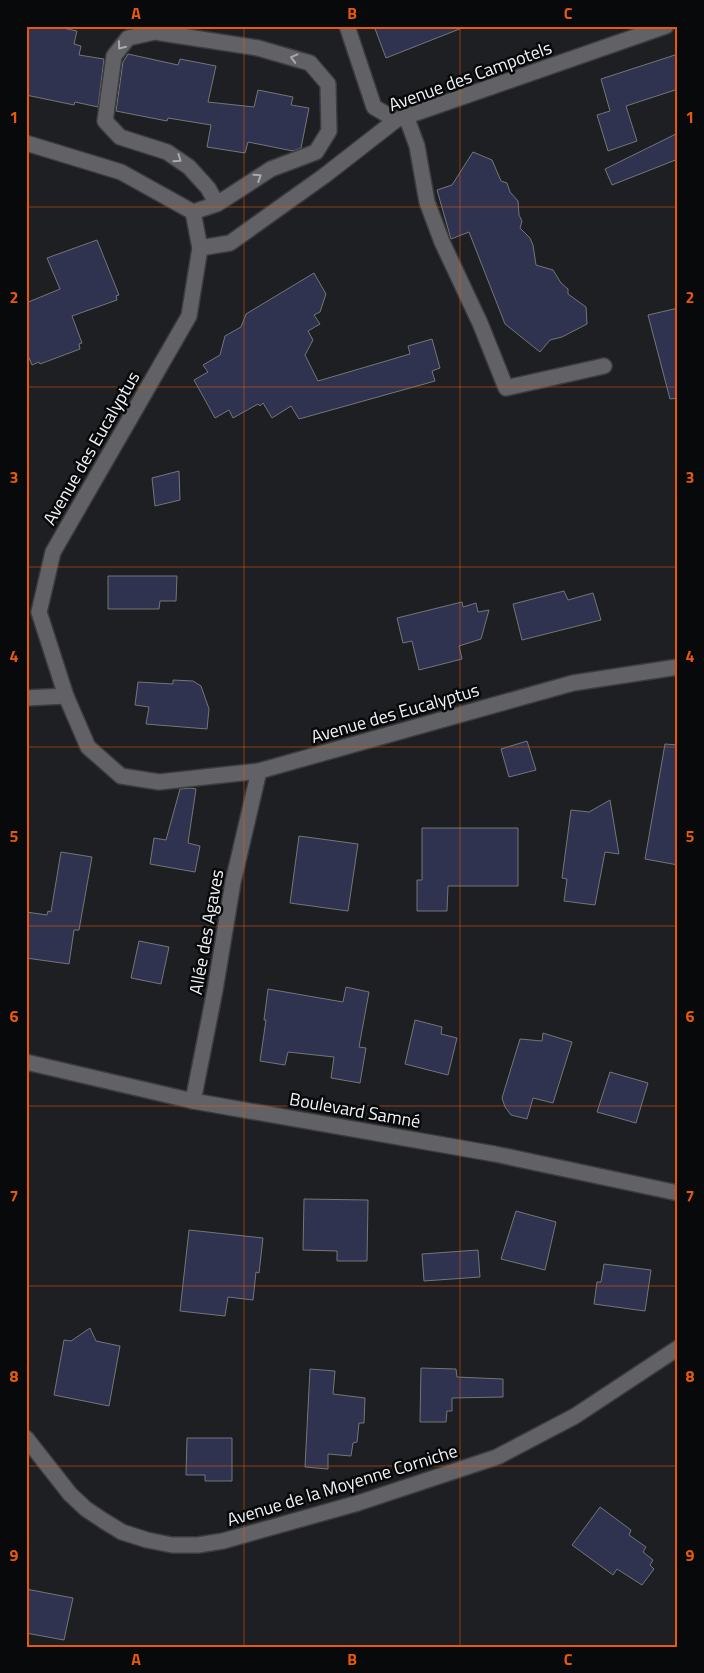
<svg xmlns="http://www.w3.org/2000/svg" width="704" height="1673" font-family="'Titillium Web',sans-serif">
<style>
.building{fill:#303350;stroke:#747579}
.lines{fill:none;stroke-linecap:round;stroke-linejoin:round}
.lane-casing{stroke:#3b3c3e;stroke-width:18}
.street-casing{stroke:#3b3c3e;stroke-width:18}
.lane{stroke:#626266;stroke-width:15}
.street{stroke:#626266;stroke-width:15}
.oneway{stroke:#aaaaae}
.grid{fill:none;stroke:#e8590c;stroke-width:1;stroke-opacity:0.55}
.labels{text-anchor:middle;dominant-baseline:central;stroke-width:5;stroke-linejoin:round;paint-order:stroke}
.street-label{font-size:18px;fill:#f2f3f5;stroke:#08090a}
.neatline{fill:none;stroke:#e8590c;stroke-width:2}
.grid-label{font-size:16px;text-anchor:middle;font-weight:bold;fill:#e8590c}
</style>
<rect width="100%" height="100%" fill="#1e1f22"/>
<g class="building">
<path d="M 26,26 L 53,26 L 77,31 L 74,44 L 81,46 L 79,55 L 104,59 L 98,107 L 75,102 L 74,105 L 26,95 Z"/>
<path d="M 374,26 L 461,26 L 462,28 L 386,58 Z"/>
<path d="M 128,54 L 178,65 L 180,59 L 216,66 L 208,102 L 254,107 L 258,90 L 293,97 L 291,105 L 309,108 L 301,148 L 293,151 L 248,142 L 245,153 L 207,147 L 211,125 L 168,118 L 167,121 L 116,111 L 123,62 Z"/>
<path d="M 678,54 L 678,89 L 626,106 L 637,141 L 608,151 L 597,115 L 610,111 L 601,79 Z"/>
<path d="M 678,133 L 678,159 L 612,185 L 605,169 Z"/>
<path d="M 473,152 L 492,160 L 501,181 L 507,183 L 510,192 L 518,201 L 519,215 L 522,221 L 520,228 L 530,238 L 533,245 L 536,265 L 553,270 L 561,283 L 568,289 L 568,294 L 586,307 L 587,324 L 562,337 L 550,340 L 540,352 L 505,324 L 469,232 L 451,239 L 437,190 L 452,185 Z"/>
<path d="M 97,240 L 119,295 L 116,296 L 117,300 L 72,316 L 82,343 L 79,344 L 80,349 L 40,364 L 39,362 L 32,365 L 26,351 L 26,303 L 60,289 L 47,258 Z"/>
<path d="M 314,273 L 326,294 L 320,312 L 314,315 L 320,324 L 308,331 L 313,340 L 305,355 L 318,381 L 410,354 L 408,346 L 432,339 L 440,368 L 432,371 L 435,381 L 299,419 L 291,406 L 272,418 L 263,403 L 260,406 L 258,404 L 233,418 L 229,410 L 215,418 L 194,380 L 208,372 L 203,365 L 220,355 L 225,336 L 241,327 L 246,314 Z"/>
<path d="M 678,308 L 678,398 L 670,399 L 648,315 Z"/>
<path d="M 179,471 L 180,500 L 155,506 L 152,478 Z"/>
<path d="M 108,576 L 177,576 L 176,601 L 160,601 L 159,609 L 108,609 Z"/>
<path d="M 564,591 L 568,600 L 593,593 L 601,620 L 522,640 L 513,604 Z"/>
<path d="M 462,602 L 463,607 L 476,603 L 478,612 L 489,610 L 481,639 L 459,646 L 462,659 L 419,670 L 412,641 L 403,643 L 397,618 Z"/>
<path d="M 173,680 L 193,681 L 201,686 L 209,709 L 207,729 L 146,724 L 149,707 L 135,705 L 138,682 L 173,684 Z"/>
<path d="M 527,741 L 536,770 L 509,777 L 501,749 Z"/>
<path d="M 665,744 L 678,745 L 678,865 L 645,859 Z"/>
<path d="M 190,788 L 196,789 L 188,843 L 200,846 L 195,872 L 150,864 L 154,838 L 166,840 L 180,789 Z"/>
<path d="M 610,800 L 619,854 L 605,852 L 595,905 L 564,901 L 567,879 L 562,878 L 571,810 L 589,812 Z"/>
<path d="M 422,828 L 518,828 L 518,886 L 448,886 L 447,911 L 417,911 L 417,880 L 422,880 Z"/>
<path d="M 299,836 L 358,844 L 348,911 L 290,903 Z"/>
<path d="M 61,852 L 92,857 L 79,930 L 74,930 L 69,964 L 26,958 L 26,912 L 47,915 L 48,911 L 51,912 Z"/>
<path d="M 139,941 L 169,947 L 161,984 L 131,978 Z"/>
<path d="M 346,987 L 369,992 L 359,1047 L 366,1048 L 360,1083 L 331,1078 L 334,1057 L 288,1052 L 285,1065 L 260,1061 L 266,1020 L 264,1020 L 268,989 L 343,1002 Z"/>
<path d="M 415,1020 L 442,1027 L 441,1034 L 457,1038 L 448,1075 L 405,1064 Z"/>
<path d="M 543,1033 L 572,1042 L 553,1103 L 533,1098 L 527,1119 L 511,1115 L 505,1107 L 502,1098 L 520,1039 L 542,1041 Z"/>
<path d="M 610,1072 L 648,1083 L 636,1123 L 597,1112 Z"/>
<path d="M 304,1199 L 368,1200 L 367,1261 L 337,1261 L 337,1251 L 303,1250 Z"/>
<path d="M 516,1211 L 556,1222 L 545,1270 L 501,1259 Z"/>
<path d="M 189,1230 L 263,1238 L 259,1273 L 256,1272 L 253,1300 L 228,1297 L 225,1316 L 180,1311 Z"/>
<path d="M 478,1250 L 480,1277 L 424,1281 L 422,1254 Z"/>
<path d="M 604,1264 L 651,1270 L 645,1311 L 594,1304 L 597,1282 L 601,1282 Z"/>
<path d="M 90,1328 L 96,1341 L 120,1346 L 109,1406 L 54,1395 L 64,1340 L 71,1341 Z"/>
<path d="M 421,1368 L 456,1369 L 457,1377 L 503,1379 L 503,1397 L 452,1398 L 452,1411 L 447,1411 L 446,1422 L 420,1422 Z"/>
<path d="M 310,1369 L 335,1371 L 333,1394 L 365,1398 L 364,1423 L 359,1423 L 357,1442 L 353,1443 L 351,1456 L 328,1454 L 328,1469 L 305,1467 Z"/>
<path d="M 187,1438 L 232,1438 L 232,1481 L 205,1481 L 205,1475 L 186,1475 Z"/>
<path d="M 600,1507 L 631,1530 L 629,1535 L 646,1547 L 643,1552 L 653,1560 L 650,1565 L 654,1569 L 642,1585 L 617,1569 L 613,1575 L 572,1545 Z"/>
<path d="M 26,1589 L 73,1598 L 64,1640 L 26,1633 Z"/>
</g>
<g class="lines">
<defs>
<g id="lane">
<path d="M 347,26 L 374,107 L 396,120"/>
<path d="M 406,116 L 417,146 L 427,202 L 442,242 L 480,323 L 506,388 L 604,366"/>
<path d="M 193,212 L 217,204 L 271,169 L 316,152 L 329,131 L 328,84 L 310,63 L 258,48 L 155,32 L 128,38 L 114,56 L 105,121 L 120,137 L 167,152 L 189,167 L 208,188 L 217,204"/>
</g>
<g id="street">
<path d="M 26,143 L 121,172 L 193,212 L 200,248 L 189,316 L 53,552 L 39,612 L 66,696 L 88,747 L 121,776 L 159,782 L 259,771 L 573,683 L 678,667"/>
<path d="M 200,248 L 230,243 L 324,176 L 396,120 L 666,26"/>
<path d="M 26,698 L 66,696"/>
<path d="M 26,1062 L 193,1101 L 495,1154 L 678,1193"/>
<path d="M 193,1101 L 215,990 L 233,882 L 259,771"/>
<path d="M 26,1438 L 70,1494 L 86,1509 L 104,1521 L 122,1532 L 147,1540 L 172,1545 L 198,1545 L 223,1541 L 358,1503 L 497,1457 L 575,1416 L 678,1348"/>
</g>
</defs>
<use href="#lane" class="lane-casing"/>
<use href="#street" class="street-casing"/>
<use href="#lane" class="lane"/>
<use href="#street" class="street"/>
</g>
<defs><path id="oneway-chevron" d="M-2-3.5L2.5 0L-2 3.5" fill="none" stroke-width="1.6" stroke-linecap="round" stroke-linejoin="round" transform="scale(1.25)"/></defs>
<g class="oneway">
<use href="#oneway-chevron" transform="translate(121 46) rotate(128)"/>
<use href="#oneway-chevron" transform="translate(294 58) rotate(-165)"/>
<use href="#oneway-chevron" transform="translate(178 159) rotate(34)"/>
<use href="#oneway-chevron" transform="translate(258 177) rotate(-33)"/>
</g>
<path class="grid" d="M 244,26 L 244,1647M 460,26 L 460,1647M 26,207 L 678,207M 26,387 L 678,387M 26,567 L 678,567M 26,747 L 678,747M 26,926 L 678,926M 26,1106 L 678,1106M 26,1286 L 678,1286M 26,1466 L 678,1466"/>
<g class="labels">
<g class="street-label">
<text transform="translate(470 76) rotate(-20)">Avenue des Campotels</text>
<text transform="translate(91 448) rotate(-60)">Avenue des Eucalyptus</text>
<text transform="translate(395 713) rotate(-16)">Avenue des Eucalyptus</text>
<text transform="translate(206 932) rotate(-80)">Allée des Agaves</text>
<text transform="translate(355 1110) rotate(10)">Boulevard Samné</text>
<text transform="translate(342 1485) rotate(-17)">Avenue de la Moyenne Corniche</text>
</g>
</g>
<rect width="704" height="1673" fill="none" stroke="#08090a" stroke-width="55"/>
<rect x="28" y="28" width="648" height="1618" class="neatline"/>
<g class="grid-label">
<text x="136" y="19">A</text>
<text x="352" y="19">B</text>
<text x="568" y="19">C</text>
<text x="14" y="123">1</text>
<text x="690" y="123">1</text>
<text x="14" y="303">2</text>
<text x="690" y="303">2</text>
<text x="14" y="483">3</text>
<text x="690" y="483">3</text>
<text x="14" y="662">4</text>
<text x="690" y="662">4</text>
<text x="14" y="842">5</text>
<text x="690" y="842">5</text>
<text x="14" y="1022">6</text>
<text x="690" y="1022">6</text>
<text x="14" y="1202">7</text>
<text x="690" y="1202">7</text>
<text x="14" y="1382">8</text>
<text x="690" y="1382">8</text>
<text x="14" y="1561">9</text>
<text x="690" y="1561">9</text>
<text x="136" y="1665">A</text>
<text x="352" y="1665">B</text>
<text x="568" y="1665">C</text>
</g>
</svg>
